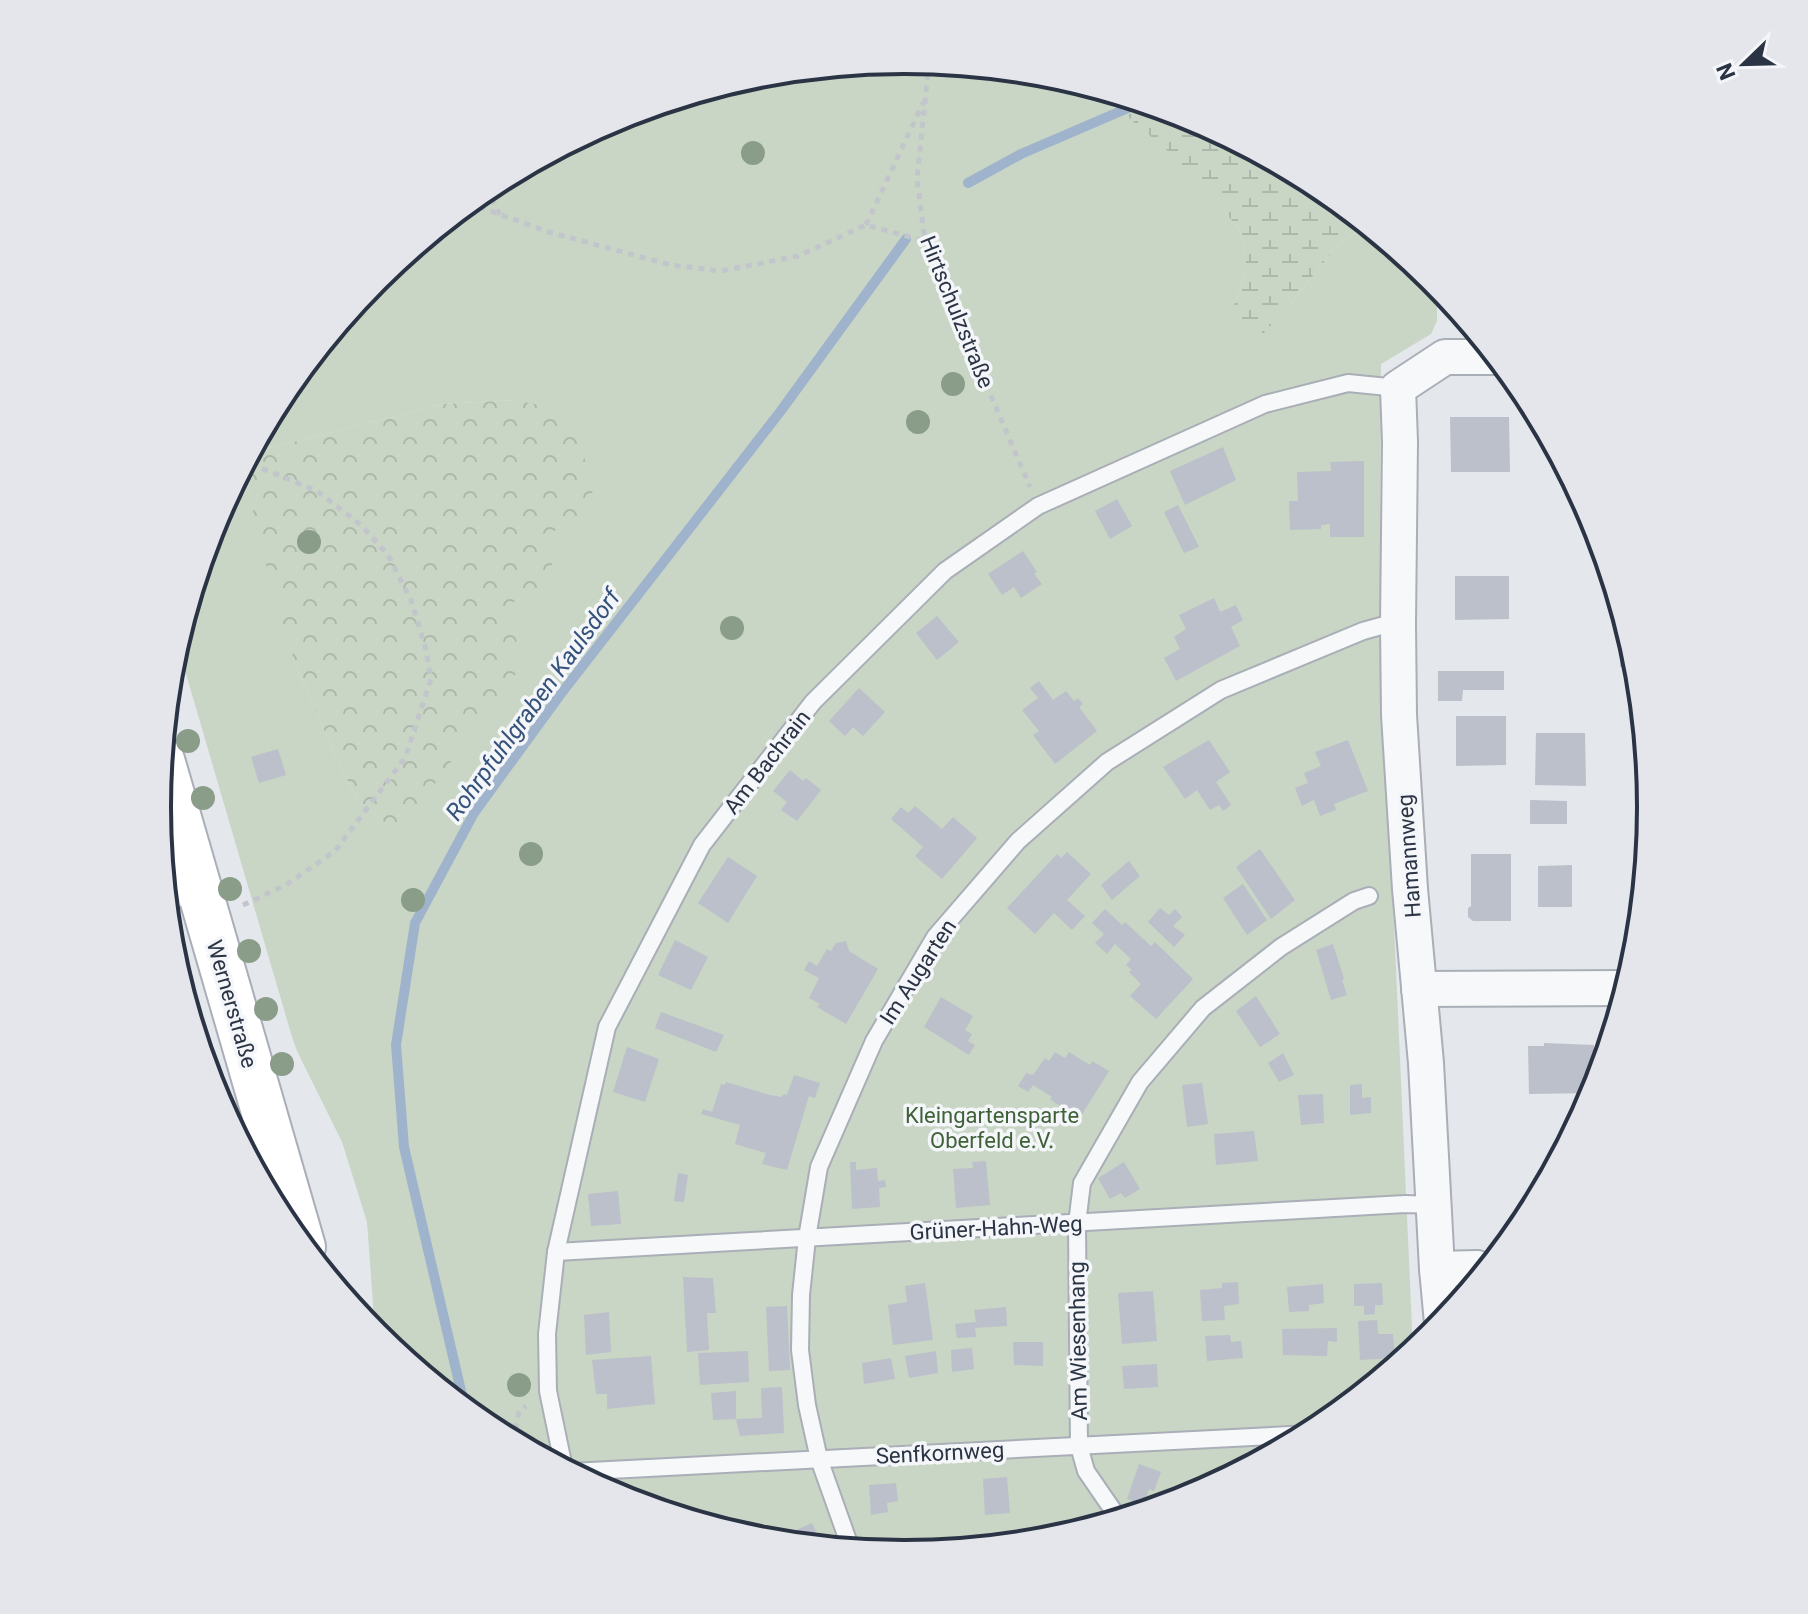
<svg xmlns="http://www.w3.org/2000/svg" width="1808" height="1614" font-family="Roboto,sans-serif">
<style>
.green{fill:#c9d6c5}
.forest{fill:url(#forest-crowns)}
.wetland{fill:url(#wetland-marsh)}
.lines{fill:none;stroke-linecap:round;stroke-linejoin:round}
.stream{stroke:#9fb4cc;stroke-width:10}
.building{fill:#bbc0ca}
.lane-casing{stroke:#a9aeb7;stroke-width:20}
.street-casing{stroke:#a9aeb7;stroke-width:38}
.secondary-casing{stroke:#a9aeb7;stroke-width:48}
.path{stroke:#c2c5cb;stroke-width:5;stroke-dasharray:6 6;stroke-linecap:butt}
.lane{stroke:#f7f8fa;stroke-width:16}
.street{stroke:#f7f8fa;stroke-width:34}
.secondary{stroke:#fff;stroke-width:44}
.tree{fill:#899d89}
.labels{text-anchor:middle;dominant-baseline:central;stroke-width:7;stroke-linejoin:round;paint-order:stroke}
.street-label{font-size:22px;fill:#2b3445;stroke:#f4f6f9}
.park-label{font-size:22px;fill:#3f6138;stroke:#f4f6f9}
.water-label{font-size:24px;font-style:italic;fill:#34527a;stroke:#f4f6f9}
.rim{fill:none;stroke:#2b3445;stroke-width:4}
</style>
<defs>
<pattern id="forest-crowns" width="20" height="18" patternUnits="userSpaceOnUse" patternTransform="scale(2)"><rect width="20" height="18" fill="#c9d6c5"/><path d="M2 6a3 3 0 1 1 6 0M12 15a3 3 0 1 1 6 0" fill="none" stroke="#adb8ab"/></pattern>
<pattern id="wetland-marsh" width="20" height="14" patternUnits="userSpaceOnUse" patternTransform="scale(2)"><rect width="20" height="14" fill="#c9d6c5"/><path d="M1 5h8M5 5V1M11 12h8M15 12V8" fill="none" stroke="#adb8ab"/></pattern>
</defs>
<rect width="100%" height="100%" fill="#e4e7ec"/>
<path class="green" d="M 904,60 L 1050,74 L 1111,93 L 1102,101 L 1119,107 L 1122,112 L 1169,151 L 1238,227 L 1246,254 L 1246,272 L 1235,302 L 1287,308 L 1341,241 L 1368,226 L 1437,285 L 1437,321 L 1431,334 L 1381,364 L 1380,610 L 1413,1351 L 1319,1428 L 1189,1497 L 1049,1540 L 904,1554 L 758,1540 L 618,1497 L 489,1428 L 381,1339 L 374,1317 L 367,1222 L 342,1142 L 297,1051 L 292,1037 L 177,643 L 214,521 L 248,457 L 249,494 L 295,663 L 337,760 L 357,799 L 379,819 L 391,826 L 506,604 L 513,400 L 443,404 L 250,453 L 283,392 L 376,278 L 489,186 L 619,117 L 759,74 Z"/>
<path class="forest" d="M 513,400 L 550,407 L 577,438 L 592,479 L 593,519 L 543,534 L 559,588 L 506,604 L 523,664 L 403,827 L 391,826 L 379,819 L 357,799 L 337,760 L 295,663 L 271,586 L 249,494 L 248,457 L 250,453 L 443,404 Z"/>
<path class="wetland" d="M 1111,93 L 1190,117 L 1319,186 L 1368,226 L 1341,241 L 1287,308 L 1259,338 L 1247,334 L 1238,326 L 1233,314 L 1235,302 L 1246,272 L 1246,254 L 1238,227 L 1169,152 L 1122,112 L 1119,107 L 1101,102 Z"/>
<g class="lines">
<g class="stream">
<path d="M 968,183 L 1021,154 L 1142,102"/>
<path d="M 465,1408 L 404,1147 L 396,1045 L 415,923 L 474,813 L 560,695 L 780,412 L 906,239"/>
</g>
</g>
<g class="building">
<path d="M 1450,417 L 1509,417 L 1510,472 L 1451,472 Z"/>
<path d="M 1223,447 L 1236,480 L 1185,505 L 1170,471 Z"/>
<path d="M 1364,461 L 1364,537 L 1330,537 L 1330,524 L 1321,525 L 1321,529 L 1290,530 L 1289,501 L 1298,501 L 1297,472 L 1331,471 L 1330,462 Z"/>
<path d="M 1117,499 L 1132,526 L 1110,539 L 1095,511 Z"/>
<path d="M 1178,505 L 1199,547 L 1184,553 L 1164,512 Z"/>
<path d="M 1023,551 L 1037,572 L 1034,574 L 1042,584 L 1021,598 L 1014,587 L 1002,595 L 988,574 Z"/>
<path d="M 1455,576 L 1509,576 L 1509,619 L 1455,620 Z"/>
<path d="M 1214,598 L 1220,612 L 1236,605 L 1243,620 L 1231,627 L 1240,646 L 1176,681 L 1164,658 L 1180,649 L 1174,637 L 1186,629 L 1179,615 Z"/>
<path d="M 937,616 L 959,642 L 937,660 L 916,633 Z"/>
<path d="M 1620,651 L 1633,651 L 1637,667 L 1620,667 Z"/>
<path d="M 1438,671 L 1504,671 L 1504,690 L 1463,690 L 1462,701 L 1438,701 Z"/>
<path d="M 1039,681 L 1053,700 L 1066,691 L 1074,701 L 1078,698 L 1083,704 L 1079,707 L 1097,731 L 1055,764 L 1033,735 L 1039,731 L 1022,710 L 1038,698 L 1030,688 Z"/>
<path d="M 859,688 L 885,712 L 863,736 L 853,727 L 845,736 L 829,721 Z"/>
<path d="M 1635,709 L 1641,709 L 1647,766 L 1636,766 Z"/>
<path d="M 1456,716 L 1506,716 L 1506,765 L 1456,766 Z"/>
<path d="M 1536,733 L 1585,733 L 1586,786 L 1535,785 Z"/>
<path d="M 1209,740 L 1230,772 L 1216,782 L 1231,805 L 1223,811 L 1219,805 L 1210,810 L 1197,790 L 1185,799 L 1163,767 Z"/>
<path d="M 1348,740 L 1368,791 L 1334,804 L 1336,810 L 1320,816 L 1314,800 L 1302,806 L 1295,788 L 1308,783 L 1304,773 L 1321,766 L 1315,752 Z"/>
<path d="M 278,749 L 286,775 L 259,783 L 251,757 Z"/>
<path d="M 790,770 L 803,781 L 806,778 L 821,790 L 797,821 L 781,810 L 787,802 L 773,791 Z"/>
<path d="M 1530,800 L 1567,801 L 1567,824 L 1530,824 Z"/>
<path d="M 915,806 L 942,829 L 953,817 L 977,838 L 942,879 L 915,856 L 923,847 L 891,819 L 901,807 L 908,813 Z"/>
<path d="M 1260,849 L 1295,900 L 1271,919 L 1236,867 Z"/>
<path d="M 1067,852 L 1091,874 L 1067,900 L 1085,916 L 1072,930 L 1054,913 L 1035,934 L 1007,908 L 1057,854 L 1061,858 Z"/>
<path d="M 1636,853 L 1647,853 L 1639,924 L 1636,924 Z"/>
<path d="M 1471,854 L 1511,854 L 1511,921 L 1473,921 L 1468,917 L 1468,908 L 1471,906 Z"/>
<path d="M 728,857 L 757,876 L 728,923 L 698,903 Z"/>
<path d="M 1129,861 L 1140,876 L 1112,900 L 1101,885 Z"/>
<path d="M 1572,865 L 1572,907 L 1538,907 L 1538,866 Z"/>
<path d="M 1243,884 L 1267,920 L 1247,935 L 1223,898 Z"/>
<path d="M 1160,908 L 1169,915 L 1175,909 L 1182,917 L 1173,926 L 1185,935 L 1174,947 L 1148,922 Z"/>
<path d="M 1105,909 L 1122,925 L 1125,922 L 1151,946 L 1155,942 L 1193,979 L 1156,1019 L 1130,996 L 1141,984 L 1129,972 L 1132,970 L 1126,965 L 1131,959 L 1115,944 L 1107,954 L 1095,943 L 1104,934 L 1092,923 Z"/>
<path d="M 675,940 L 708,957 L 691,990 L 658,975 Z"/>
<path d="M 846,941 L 849,951 L 878,969 L 846,1024 L 817,1007 L 820,1004 L 809,998 L 819,978 L 804,970 L 809,961 L 817,966 L 827,949 L 831,951 L 836,943 Z"/>
<path d="M 1333,944 L 1344,979 L 1342,980 L 1347,995 L 1331,1000 L 1316,950 Z"/>
<path d="M 1256,996 L 1280,1034 L 1260,1047 L 1236,1011 Z"/>
<path d="M 941,997 L 973,1016 L 965,1030 L 972,1034 L 968,1041 L 975,1045 L 969,1055 L 924,1027 Z"/>
<path d="M 661,1012 L 724,1035 L 716,1052 L 655,1028 Z"/>
<path d="M 1544,1043 L 1594,1045 L 1594,1093 L 1529,1094 L 1528,1046 L 1544,1046 Z"/>
<path d="M 627,1047 L 659,1059 L 645,1102 L 613,1092 Z"/>
<path d="M 1055,1052 L 1065,1058 L 1069,1052 L 1090,1065 L 1092,1061 L 1109,1071 L 1081,1116 L 1063,1105 L 1061,1107 L 1050,1099 L 1052,1097 L 1033,1085 L 1028,1092 L 1018,1086 L 1026,1073 L 1033,1075 L 1045,1058 L 1049,1061 Z"/>
<path d="M 1283,1053 L 1294,1075 L 1279,1082 L 1268,1063 Z"/>
<path d="M 794,1075 L 820,1083 L 815,1098 L 809,1096 L 787,1170 L 762,1164 L 766,1153 L 735,1144 L 740,1125 L 701,1114 L 703,1109 L 712,1112 L 721,1084 L 725,1085 L 726,1082 L 770,1095 L 781,1097 L 784,1094 L 787,1095 Z"/>
<path d="M 1202,1083 L 1208,1124 L 1187,1127 L 1182,1085 Z"/>
<path d="M 1362,1084 L 1362,1098 L 1371,1097 L 1371,1113 L 1350,1115 L 1350,1085 Z"/>
<path d="M 1323,1094 L 1324,1123 L 1301,1125 L 1298,1095 Z"/>
<path d="M 1254,1131 L 1258,1161 L 1216,1165 L 1214,1134 Z"/>
<path d="M 986,1161 L 990,1205 L 956,1208 L 953,1169 L 973,1168 L 972,1162 Z"/>
<path d="M 850,1162 L 856,1162 L 856,1170 L 877,1168 L 878,1181 L 885,1180 L 886,1187 L 879,1188 L 880,1207 L 852,1209 Z"/>
<path d="M 1124,1162 L 1140,1189 L 1125,1198 L 1121,1193 L 1110,1199 L 1098,1178 Z"/>
<path d="M 678,1173 L 688,1175 L 684,1202 L 674,1201 Z"/>
<path d="M 618,1191 L 621,1224 L 591,1226 L 588,1194 Z"/>
<path d="M 683,1277 L 713,1278 L 716,1313 L 707,1313 L 709,1350 L 687,1352 Z"/>
<path d="M 1238,1282 L 1239,1304 L 1224,1306 L 1225,1320 L 1202,1321 L 1200,1290 L 1222,1288 L 1222,1283 Z"/>
<path d="M 925,1283 L 933,1340 L 893,1345 L 888,1305 L 907,1302 L 905,1286 Z"/>
<path d="M 1382,1283 L 1383,1305 L 1375,1305 L 1375,1314 L 1364,1315 L 1364,1306 L 1354,1306 L 1354,1284 Z"/>
<path d="M 1323,1284 L 1324,1303 L 1309,1305 L 1309,1311 L 1289,1312 L 1287,1287 Z"/>
<path d="M 1153,1291 L 1157,1341 L 1122,1344 L 1118,1293 Z"/>
<path d="M 787,1306 L 790,1370 L 769,1371 L 766,1307 Z"/>
<path d="M 1006,1307 L 1007,1326 L 975,1328 L 976,1337 L 957,1338 L 955,1324 L 976,1322 L 974,1310 Z"/>
<path d="M 609,1312 L 611,1352 L 586,1355 L 584,1315 Z"/>
<path d="M 1377,1320 L 1378,1334 L 1393,1334 L 1395,1358 L 1360,1360 L 1358,1321 Z"/>
<path d="M 1337,1328 L 1337,1342 L 1328,1341 L 1327,1356 L 1283,1355 L 1282,1329 Z"/>
<path d="M 1230,1335 L 1231,1342 L 1241,1341 L 1243,1358 L 1207,1361 L 1205,1336 Z"/>
<path d="M 1013,1342 L 1043,1342 L 1043,1366 L 1014,1365 Z"/>
<path d="M 972,1348 L 974,1369 L 952,1372 L 951,1350 Z"/>
<path d="M 748,1351 L 749,1382 L 700,1385 L 698,1353 Z"/>
<path d="M 936,1351 L 938,1373 L 909,1378 L 905,1356 Z"/>
<path d="M 651,1356 L 655,1404 L 607,1409 L 607,1394 L 596,1394 L 592,1360 Z"/>
<path d="M 891,1358 L 895,1379 L 864,1384 L 862,1363 Z"/>
<path d="M 1157,1364 L 1158,1387 L 1124,1389 L 1122,1366 Z"/>
<path d="M 782,1387 L 784,1433 L 740,1436 L 736,1419 L 762,1418 L 761,1388 Z"/>
<path d="M 736,1391 L 736,1419 L 713,1420 L 711,1393 Z"/>
<path d="M 1139,1464 L 1161,1472 L 1154,1491 L 1149,1489 L 1144,1505 L 1127,1499 Z"/>
<path d="M 1240,1470 L 1233,1474 L 1213,1485 L 1213,1471 Z"/>
<path d="M 1007,1477 L 1010,1513 L 985,1515 L 983,1479 Z"/>
<path d="M 896,1483 L 898,1501 L 887,1503 L 888,1512 L 871,1515 L 869,1485 Z"/>
<path d="M 812,1523 L 822,1546 L 780,1542 L 778,1538 Z"/>
</g>
<g class="lines">
<defs>
<g id="lane">
<path d="M 556,1252 L 1405,1204 L 1435,1205"/>
<path d="M 564,1468 L 548,1391 L 547,1334 L 556,1252 L 607,1027 L 702,845 L 813,702 L 945,571 L 1038,506 L 1265,404 L 1348,383 L 1398,388"/>
<path d="M 571,1472 L 1309,1434"/>
<path d="M 1119,1519 L 1086,1471 L 1079,1446 L 1077,1224 L 1082,1183 L 1140,1082 L 1203,1008 L 1281,947 L 1354,901 L 1369,896"/>
<path d="M 851,1549 L 819,1459 L 807,1405 L 800,1350 L 801,1295 L 807,1238 L 819,1167 L 874,1041 L 935,937 L 1018,841 L 1107,762 L 1221,690 L 1363,631 L 1381,626 L 1398,624"/>
</g>
<g id="street">
<path d="M 165,892 L 197,884"/>
<path d="M 1419,989 L 1626,988"/>
<path d="M 1437,1269 L 1477,1268 L 1483,1274"/>
<path d="M 1442,1323 L 1437,1269 L 1426,1063 L 1410,889 L 1399,715 L 1398,624 L 1400,442 L 1398,388 L 1445,357 L 1496,357"/>
</g>
<path id="secondary" d="M 162,760 L 303,1247"/>
</defs>
<use href="#lane" class="lane-casing"/>
<use href="#street" class="street-casing"/>
<use href="#secondary" class="secondary-casing"/>
<g class="path">
<path d="M 929,62 L 917,179 L 925,241 L 1030,487"/>
<path d="M 486,188 L 500,215"/>
<path d="M 468,203 L 549,232 L 671,265 L 721,271 L 798,256 L 866,225 L 925,241"/>
<path d="M 866,225 L 923,103"/>
<path d="M 243,905 L 286,885 L 335,851 L 405,758 L 431,679 L 425,646 L 411,600 L 388,555 L 361,525 L 317,491 L 246,462"/>
<path d="M 513,1441 L 519,1412 L 526,1406"/>
</g>
<use href="#lane" class="lane"/>
<use href="#street" class="street"/>
<use href="#secondary" class="secondary"/>
</g>
<g class="tree">
<circle cx="753" cy="153" r="12"/>
<circle cx="953" cy="384" r="12"/>
<circle cx="918" cy="422" r="12"/>
<circle cx="309" cy="542" r="12"/>
<circle cx="732" cy="628" r="12"/>
<circle cx="188" cy="741" r="12"/>
<circle cx="203" cy="798" r="12"/>
<circle cx="531" cy="854" r="12"/>
<circle cx="230" cy="889" r="12"/>
<circle cx="413" cy="900" r="12"/>
<circle cx="249" cy="951" r="12"/>
<circle cx="266" cy="1009" r="12"/>
<circle cx="282" cy="1064" r="12"/>
<circle cx="519" cy="1385" r="12"/>
</g>
<g class="labels">
<g class="street-label">
<text transform="translate(957 312) rotate(68)">Hirtschulzstraße</text>
<text transform="translate(767 762) rotate(-52)">Am Bachrain</text>
<text transform="translate(1409 856) rotate(-94)">Hamannweg</text>
<text transform="translate(918 972) rotate(-57)">Im Augarten</text>
<text transform="translate(232 1004) rotate(74)">Wernerstraße</text>
<text transform="translate(996 1228) rotate(-3)">Grüner-Hahn-Weg</text>
<text transform="translate(1078 1341) rotate(-91)">Am Wiesenhang</text>
<text transform="translate(940 1453) rotate(-3)">Senfkornweg</text>
</g>
<g class="park-label">
<text x="992" y="1115">Kleingartensparte<tspan x="992" dy="25">Oberfeld e.V.</tspan></text>
</g>
<g class="water-label">
<text transform="translate(533 705) rotate(-54)">Rohrpfuhlgraben Kaulsdorf</text>
</g>
</g>
<path d="M0 0H1808V1614H0ZM171 807a733 733 0 1 1 1466 0a733 733 0 1 1-1466 0Z" fill="#e4e6eb" fill-rule="evenodd"/>
<path class="rim" d="M171 807a733 733 0 1 1 1466 0a733 733 0 1 1-1466 0Z"/>
<g transform="translate(1744 64) rotate(247)" stroke="#f4f6f9" stroke-width="6" paint-order="stroke">
<path d="M0-6L14 30L0 20L-14 30Z" fill="#2b3445"/>
<text y="-12" font-size="22" font-weight="bold" text-anchor="middle" fill="#2b3445">N</text>
</g>
</svg>
